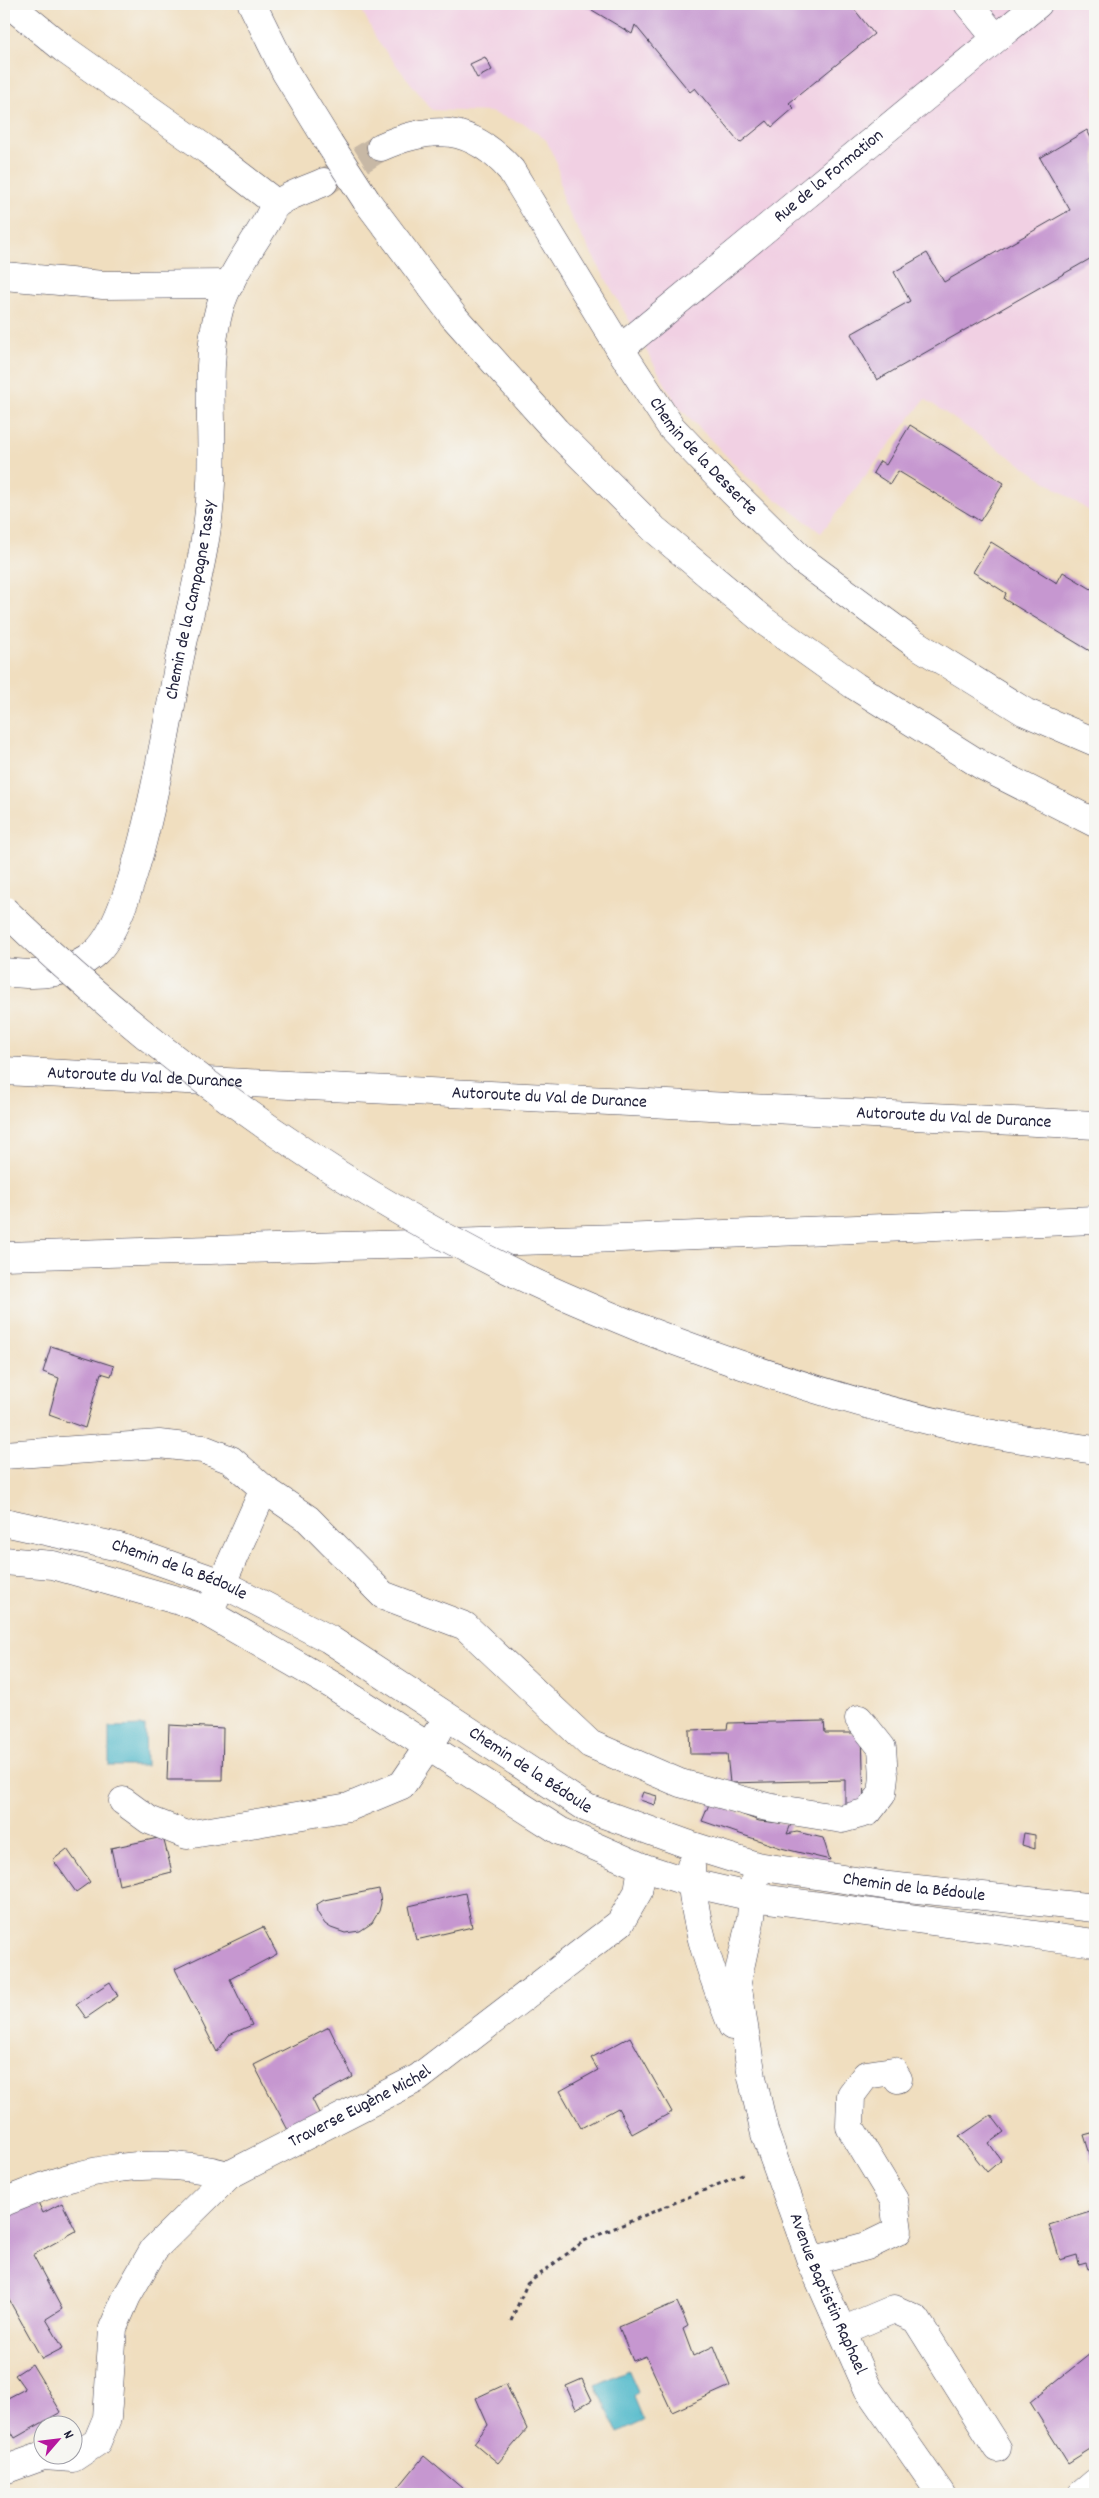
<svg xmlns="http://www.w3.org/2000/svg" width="1099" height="2498" font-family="Dekko,sans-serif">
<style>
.built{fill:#f1d0e3}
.water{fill:#4cb7c9;stroke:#376c82}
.building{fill:#c697d0}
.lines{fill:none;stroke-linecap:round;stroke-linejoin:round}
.minor-tunnel{stroke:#c7b8a5;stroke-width:28;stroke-dasharray:28 14;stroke-linecap:butt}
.minor-casing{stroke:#413e4f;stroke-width:29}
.highway-casing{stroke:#413e4f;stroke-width:29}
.path{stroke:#413e4f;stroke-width:3;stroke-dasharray:4 4;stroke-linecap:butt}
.minor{stroke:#fff;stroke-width:28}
.highway{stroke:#fff;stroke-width:28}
.highway-bridge-casing{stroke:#413e4f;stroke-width:29;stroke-linecap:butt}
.highway-bridge{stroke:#fff;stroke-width:28}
.labels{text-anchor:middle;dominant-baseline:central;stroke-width:5;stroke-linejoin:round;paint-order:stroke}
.street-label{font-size:18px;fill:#22223b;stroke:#f6f6f2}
</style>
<rect width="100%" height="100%" fill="#f6f6f2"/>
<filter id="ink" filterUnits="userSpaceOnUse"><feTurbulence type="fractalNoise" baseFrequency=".02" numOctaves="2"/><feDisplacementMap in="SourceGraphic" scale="10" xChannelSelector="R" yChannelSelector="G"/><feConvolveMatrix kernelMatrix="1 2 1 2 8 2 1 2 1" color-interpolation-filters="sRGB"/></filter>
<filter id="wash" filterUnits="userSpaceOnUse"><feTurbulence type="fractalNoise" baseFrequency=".0096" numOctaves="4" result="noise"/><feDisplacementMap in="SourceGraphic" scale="20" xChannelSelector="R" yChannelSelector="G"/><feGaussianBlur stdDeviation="1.12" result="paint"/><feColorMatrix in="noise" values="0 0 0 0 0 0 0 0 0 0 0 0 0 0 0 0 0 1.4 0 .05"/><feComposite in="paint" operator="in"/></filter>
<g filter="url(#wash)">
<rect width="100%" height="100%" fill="#f0debf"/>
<path class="built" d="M 359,4 L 1095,4 L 1095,515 L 925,399 L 821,533 L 746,476 L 677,405 L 563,203 L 557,163 L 546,140 L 525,124 L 490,112 L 432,110 L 378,42 Z"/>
<g class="water">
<path d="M 145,1726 L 146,1766 L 109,1766 L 109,1727 Z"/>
<path d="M 628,2370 L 638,2392 L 634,2397 L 644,2421 L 618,2433 L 596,2385 Z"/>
</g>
<g id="blocks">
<g class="building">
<path d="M 582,4 L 850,4 L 874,34 L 789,103 L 794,108 L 772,127 L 767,121 L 740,143 L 695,88 L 690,92 L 635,25 L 632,34 Z"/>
<path d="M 485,57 L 492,70 L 477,78 L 470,64 Z"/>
<path d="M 1087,130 L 1095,146 L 1095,256 L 877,380 L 851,334 L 910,301 L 894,272 L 927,253 L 944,282 L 1070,210 L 1040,158 Z"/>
<path d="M 910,425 L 1004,483 L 980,521 L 898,471 L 890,484 L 873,473 L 880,461 L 886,465 Z"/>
<path d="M 991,542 L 1057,583 L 1063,572 L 1093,590 L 1095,586 L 1095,641 L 1090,651 L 1004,599 L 1006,593 L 973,572 Z"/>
<path d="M 51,1346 L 114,1366 L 111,1376 L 101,1373 L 85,1428 L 49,1415 L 59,1378 L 43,1372 Z"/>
<path d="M 824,1721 L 825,1733 L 862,1733 L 864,1805 L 845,1805 L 845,1780 L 730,1783 L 727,1754 L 690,1754 L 689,1730 L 727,1729 L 728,1723 Z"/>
<path d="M 169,1725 L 223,1728 L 222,1780 L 167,1780 Z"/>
<path d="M 643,1792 L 657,1796 L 655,1805 L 640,1800 Z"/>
<path d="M 710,1802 L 759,1821 L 791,1824 L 787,1834 L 797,1832 L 823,1838 L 830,1860 L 781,1848 L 702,1821 Z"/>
<path d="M 1024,1833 L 1035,1835 L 1035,1849 L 1022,1845 Z"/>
<path d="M 163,1837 L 172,1872 L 119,1885 L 111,1848 Z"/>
<path d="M 67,1849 L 90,1882 L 76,1892 L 53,1860 Z"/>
<path d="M 379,1889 L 381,1903 L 379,1911 L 372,1923 L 360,1931 L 345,1933 L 331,1928 L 325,1924 L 317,1912 L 316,1905 L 324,1900 Z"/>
<path d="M 465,1893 L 472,1927 L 416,1940 L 409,1906 Z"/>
<path d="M 263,1927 L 277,1954 L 230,1979 L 252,2025 L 229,2035 L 217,2052 L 175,1969 Z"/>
<path d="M 110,1982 L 118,1996 L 86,2018 L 76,2004 Z"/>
<path d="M 329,2027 L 353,2077 L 312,2099 L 320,2115 L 289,2132 L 254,2065 Z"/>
<path d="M 630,2037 L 672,2112 L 632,2134 L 618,2108 L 581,2128 L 560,2091 L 598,2070 L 591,2058 Z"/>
<path d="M 991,2115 L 1004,2132 L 989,2143 L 1001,2160 L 987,2172 L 959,2137 Z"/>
<path d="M 1095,2132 L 1095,2166 L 1094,2167 L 1084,2135 Z"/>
<path d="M 37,2200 L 43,2213 L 62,2203 L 76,2231 L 33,2255 L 62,2309 L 46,2319 L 63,2348 L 42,2359 L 4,2291 L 4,2211 L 7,2209 L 10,2214 Z"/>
<path d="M 1095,2208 L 1095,2267 L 1088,2269 L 1086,2263 L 1079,2265 L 1077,2255 L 1060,2260 L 1049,2225 L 1090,2212 L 1089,2209 Z"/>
<path d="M 677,2302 L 688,2326 L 683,2329 L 693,2356 L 714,2346 L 730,2386 L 672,2412 L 646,2356 L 633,2361 L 619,2327 Z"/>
<path d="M 1095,2350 L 1095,2446 L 1068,2463 L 1030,2402 Z"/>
<path d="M 32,2364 L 61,2412 L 15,2438 L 4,2420 L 4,2400 L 25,2389 L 15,2375 Z"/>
<path d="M 582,2379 L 592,2400 L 576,2409 L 566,2386 Z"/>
<path d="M 506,2384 L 527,2429 L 498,2463 L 474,2443 L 488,2425 L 476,2398 Z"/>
<path d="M 424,2456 L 469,2494 L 393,2494 Z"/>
</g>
</g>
</g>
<g filter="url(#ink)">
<use href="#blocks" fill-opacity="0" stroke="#413e4f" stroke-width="1"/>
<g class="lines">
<path class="minor-tunnel" d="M 325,182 L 381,147"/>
<defs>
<g id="minor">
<path d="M 9,4 L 64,49 L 207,150 L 277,204"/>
<path d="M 968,4 L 996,38"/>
<path id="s1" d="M 381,147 C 433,124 471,125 511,170 L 620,349 L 671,427 L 733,492 L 802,560 L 914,643 L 1025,712 L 1095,742"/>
<path d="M 4,276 L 103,285 L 230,284"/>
<path id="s2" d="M 620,349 L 1038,4"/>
<path id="s3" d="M 4,972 C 37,976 70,976 96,952 C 138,914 167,723 179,662 C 191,603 209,543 211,483 C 214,425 204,366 219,310 C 228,279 249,251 265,224 C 269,218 272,208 277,204 C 288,195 311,188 324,182"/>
<path d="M 4,1455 L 159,1444 L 203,1449 L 231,1460 L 264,1489 L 308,1519 L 383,1595 L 465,1626 L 590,1744 L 680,1783 L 767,1807 L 842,1819 L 868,1812 L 882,1794 L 884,1776 L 882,1748 L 859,1719"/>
<path id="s4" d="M 4,1522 L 119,1547 L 221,1583 L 329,1639 L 587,1808 L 690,1845 L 757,1866 L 889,1886 L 1095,1908"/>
<path d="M 4,1561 L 53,1565 L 194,1605 L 334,1686 L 560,1831 L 642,1867 L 691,1883 L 753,1897 L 1095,1943"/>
<path d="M 214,1601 L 264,1489"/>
<path d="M 123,1801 L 149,1820 L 187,1835 L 349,1807 L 402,1785 L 438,1732"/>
<path d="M 691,1866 C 692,1922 712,1975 732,2026"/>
<path id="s5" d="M 755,1879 L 751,1917 L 737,1982 L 752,2077 L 765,2134 L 811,2261 L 868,2389 L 941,2494"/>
<path id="s6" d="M 4,2202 C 25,2194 47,2184 69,2178 C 122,2163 175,2161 229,2175 L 418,2078 L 620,1923 L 638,1892 L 642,1867"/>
<path d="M 811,2261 L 867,2246 L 898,2231 L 894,2200 L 850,2127 L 851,2095 L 866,2075 L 893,2071 L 898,2079"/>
<path d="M 842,2331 L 894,2309 L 916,2319 L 997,2448"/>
<path d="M 4,2470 L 43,2456 L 73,2458 L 97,2442 L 107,2418 L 113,2328 L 127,2296 L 154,2249 L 229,2175"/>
<path d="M 1082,2494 L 1095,2483"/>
</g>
<g id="highway">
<path d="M 252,4 L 286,73 L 329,143"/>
<path d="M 366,200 L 454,317 L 556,431 L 654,529 L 764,621 L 855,686 L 981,765 L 1095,823"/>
<path id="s7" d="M 4,1071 L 1095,1125"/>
<path d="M 4,1256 L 620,1238 L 1095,1220"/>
<path d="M 643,1329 C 744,1368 847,1402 953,1426 C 1000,1437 1048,1443 1095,1450"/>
</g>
</defs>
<use href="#minor" class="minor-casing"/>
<use href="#highway" class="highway-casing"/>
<path class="path" d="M 511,2321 L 527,2284 L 584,2241 L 745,2173"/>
<use href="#minor" class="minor"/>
<use href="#highway" class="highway"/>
<defs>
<g id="highway-bridge">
<path d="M 329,143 L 366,200"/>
<path d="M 4,910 C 160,1060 337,1188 533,1282 C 569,1299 606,1314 643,1329"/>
</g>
</defs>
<use href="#highway-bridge" class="highway-bridge-casing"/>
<use href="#highway-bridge" class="highway-bridge"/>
</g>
</g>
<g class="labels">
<g class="street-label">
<text stroke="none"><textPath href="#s2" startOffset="271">Rue de la Formation</textPath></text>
<text stroke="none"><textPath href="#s1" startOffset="490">Chemin de la Desserte</textPath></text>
<text stroke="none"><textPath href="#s3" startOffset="465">Chemin de la Campagne Tassy</textPath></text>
<text stroke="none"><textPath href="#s7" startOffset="141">Autoroute du Val de Durance</textPath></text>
<text stroke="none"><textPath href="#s7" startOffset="546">Autoroute du Val de Durance</textPath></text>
<text stroke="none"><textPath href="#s7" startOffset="951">Autoroute du Val de Durance</textPath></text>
<text stroke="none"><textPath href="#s4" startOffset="182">Chemin de la Bédoule</textPath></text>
<text stroke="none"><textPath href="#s4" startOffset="588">Chemin de la Bédoule</textPath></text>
<text stroke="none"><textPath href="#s4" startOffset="994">Chemin de la Bédoule</textPath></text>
<text stroke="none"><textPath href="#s6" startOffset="379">Traverse Eugène Michel</textPath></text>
<text stroke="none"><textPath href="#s5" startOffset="431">Avenue Baptistin Raphael</textPath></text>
</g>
</g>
<rect width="1099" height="2498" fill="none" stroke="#f6f6f2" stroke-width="20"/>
<g transform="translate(58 2440) rotate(62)"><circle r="24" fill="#f6f6f2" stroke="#a1a1a9"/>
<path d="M0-4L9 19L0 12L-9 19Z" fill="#b5179e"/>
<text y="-8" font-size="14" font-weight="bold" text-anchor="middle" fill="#22223b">N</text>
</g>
</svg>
